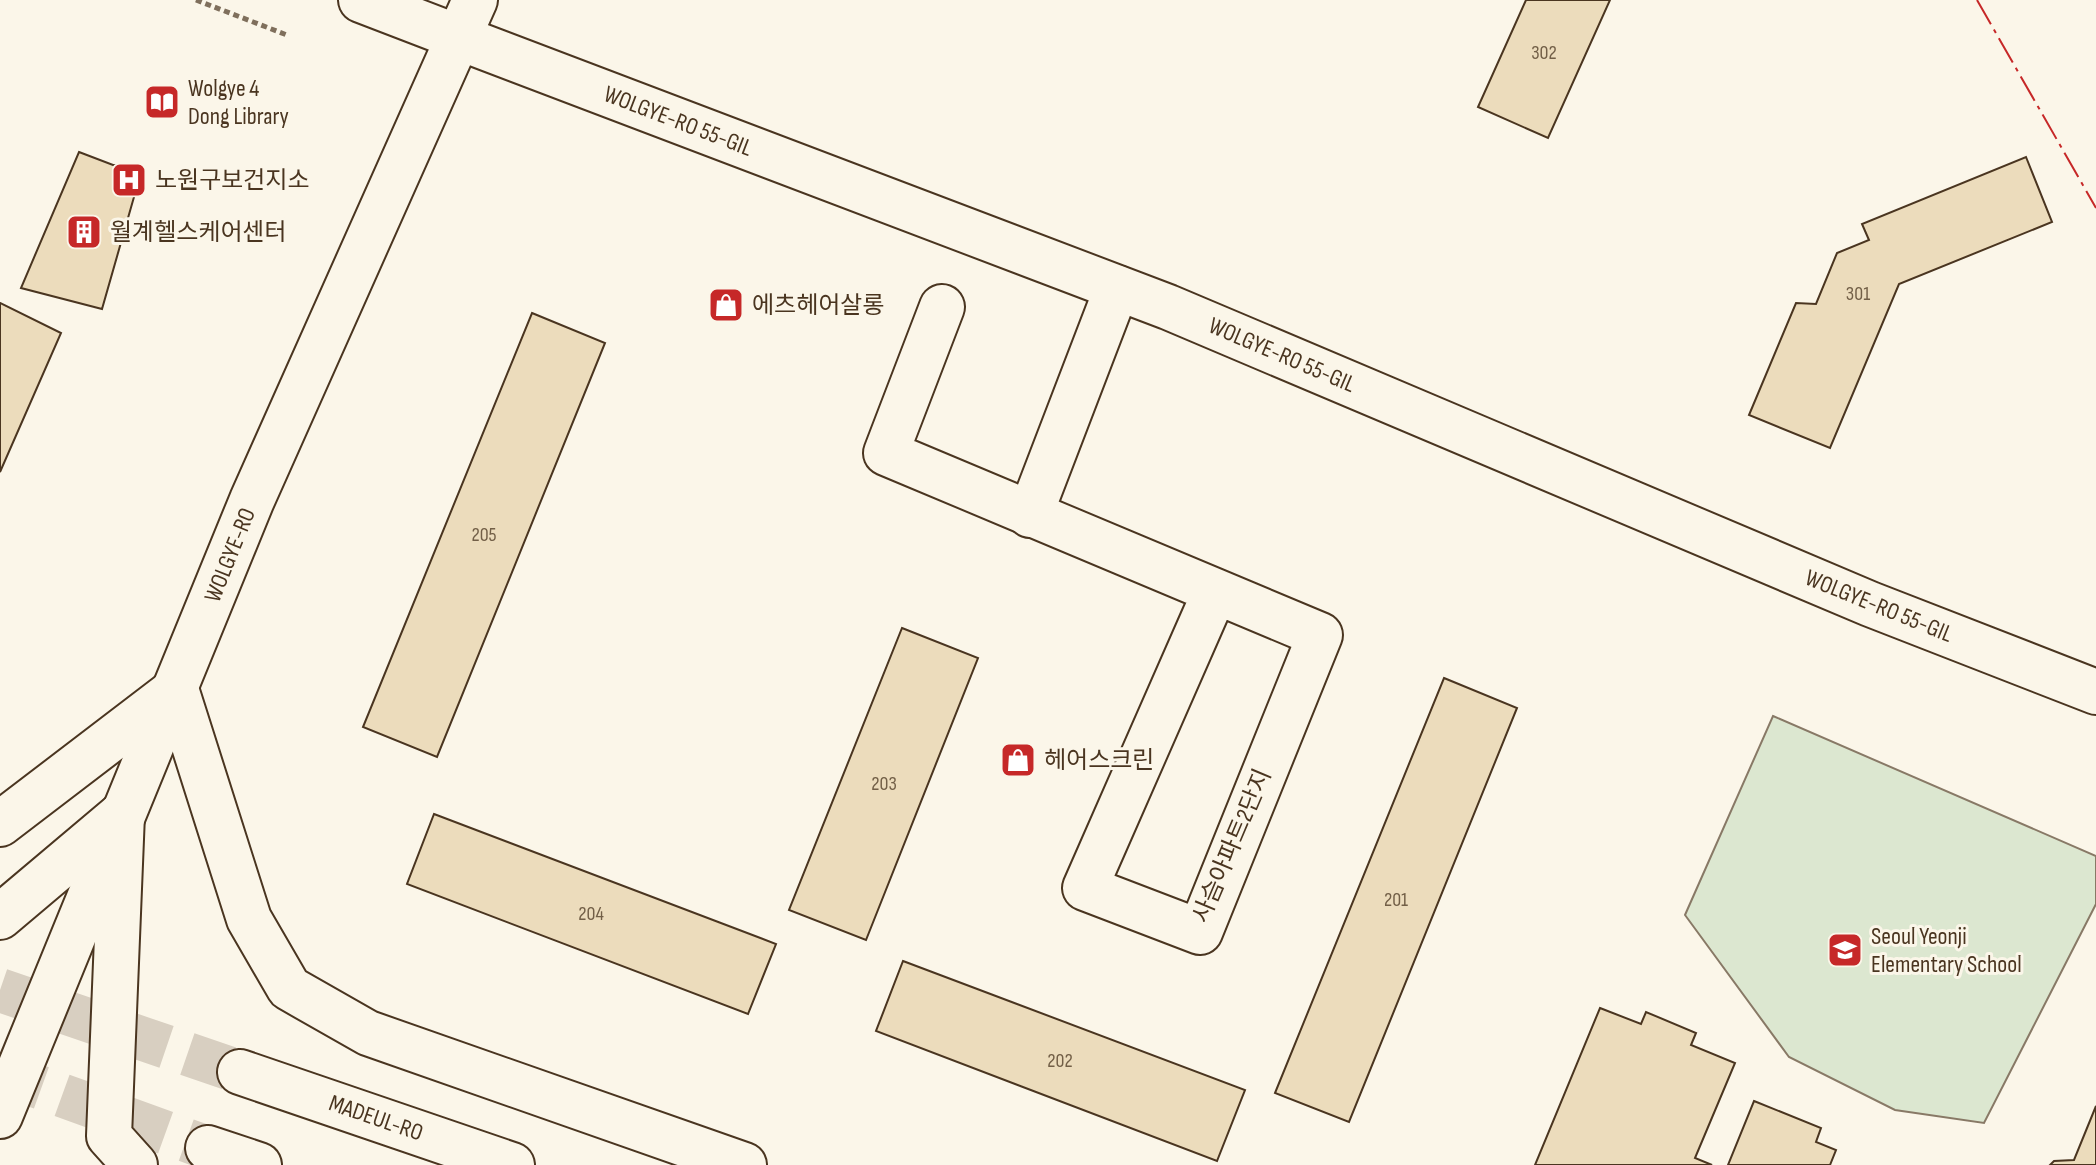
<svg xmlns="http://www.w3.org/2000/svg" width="2096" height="1165" font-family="'Sofia Sans Condensed','Noto Sans KR',sans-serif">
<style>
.green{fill:#dce7d0;stroke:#887966;stroke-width:2}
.building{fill:#ecdcbc;stroke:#4a3520;stroke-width:2}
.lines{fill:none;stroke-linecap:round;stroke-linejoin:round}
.secondary-tunnel{stroke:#d8cfc1;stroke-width:44;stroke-dasharray:44 22;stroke-linecap:butt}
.minor-casing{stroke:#4a3520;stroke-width:48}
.tertiary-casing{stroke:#4a3520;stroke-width:48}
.secondary-casing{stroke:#4a3520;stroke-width:48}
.trunk-casing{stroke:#4a3520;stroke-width:48}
.path{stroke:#7f6f5c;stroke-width:5;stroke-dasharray:6 4;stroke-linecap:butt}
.minor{stroke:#fbf6e9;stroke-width:44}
.tertiary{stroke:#fbf6e9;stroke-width:44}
.secondary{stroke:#fbf6e9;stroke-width:44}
.trunk{stroke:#fbf6e9;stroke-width:44}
.power{stroke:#c62828;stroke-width:2;stroke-dasharray:28 6 4 6;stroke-linecap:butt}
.labels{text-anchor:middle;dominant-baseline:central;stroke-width:6;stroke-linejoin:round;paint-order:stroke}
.number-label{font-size:20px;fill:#725f47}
.poi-label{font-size:24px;fill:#4a3520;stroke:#fbf6e9;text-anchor:start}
.street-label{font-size:24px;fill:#4a3520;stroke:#fbf6e9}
</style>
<rect width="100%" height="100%" fill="#fbf6e9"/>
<path class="green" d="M 1773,716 L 2096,856 L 2096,904 L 1984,1123 L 1895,1110 L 1789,1057 L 1685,915 Z"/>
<g class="building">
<path d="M 1526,0 L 1610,0 L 1548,138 L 1478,107 Z"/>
<path d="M 79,152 L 113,165 L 124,165 L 140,176 L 102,309 L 21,288 Z"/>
<path d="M 2026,157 L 2052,222 L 1899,284 L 1830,448 L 1749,415 L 1796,303 L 1816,304 L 1837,253 L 1869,240 L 1862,224 Z"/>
<path d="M 0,303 L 61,333 L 0,472 Z"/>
<path d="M 532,313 L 605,343 L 437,757 L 363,727 Z"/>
<path d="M 902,628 L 978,658 L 866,940 L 789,910 Z"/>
<path d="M 1444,678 L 1517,708 L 1349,1122 L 1275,1093 Z"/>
<path d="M 434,814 L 776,944 L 748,1014 L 407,884 Z"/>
<path d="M 903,961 L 1245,1090 L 1217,1161 L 876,1031 Z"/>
<path d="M 1600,1008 L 1641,1024 L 1646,1012 L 1696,1033 L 1691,1045 L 1735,1063 L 1695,1158 L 1712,1165 L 1535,1165 Z"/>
<path d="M 1754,1101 L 1821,1128 L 1816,1142 L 1836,1150 L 1830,1165 L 1728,1165 Z"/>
<path d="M 2096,1106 L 2096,1165 L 2050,1165 L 2054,1161 L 2074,1160 Z"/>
</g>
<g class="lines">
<g class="secondary-tunnel">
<path d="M 0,990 L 240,1072"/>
<path d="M 0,1073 L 208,1148"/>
</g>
<defs>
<g id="minor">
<path d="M 361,0 L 460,38"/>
<path d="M 942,307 L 886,453 L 1320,635 L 1200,932 L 1085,888 L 1215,592"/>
<path d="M 1030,515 L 1117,288"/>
</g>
<path id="tertiary" d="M 460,38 L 1168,307 L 1870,604 L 2096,692"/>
<g id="secondary">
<path d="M 176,689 L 249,919 L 289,988 L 368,1033 L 744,1165"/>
<path d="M 0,824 L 174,691"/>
<path d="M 240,1072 L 512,1165"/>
<path d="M 0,1116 L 252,500 L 475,0"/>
<path d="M 208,1148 L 259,1165"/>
</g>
<g id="trunk">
<path d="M 122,814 L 109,1136 L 135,1165"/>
<path d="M 0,917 L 122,814"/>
</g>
</defs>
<use href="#minor" class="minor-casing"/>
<use href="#tertiary" class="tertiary-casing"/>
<use href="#secondary" class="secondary-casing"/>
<use href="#trunk" class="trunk-casing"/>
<path class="path" d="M 196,0 L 287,35"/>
<use href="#minor" class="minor"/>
<use href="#tertiary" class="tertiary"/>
<use href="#secondary" class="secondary"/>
<use href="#trunk" class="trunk"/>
<path class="power" d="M 1977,0 L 2096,208"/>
</g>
<defs>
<symbol id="library-square" viewBox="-11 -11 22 22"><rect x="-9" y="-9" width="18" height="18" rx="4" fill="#c62828" stroke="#fbf6e9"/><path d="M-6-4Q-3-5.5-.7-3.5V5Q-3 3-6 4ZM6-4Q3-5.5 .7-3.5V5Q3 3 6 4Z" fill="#fff"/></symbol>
<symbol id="hospital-square" viewBox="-11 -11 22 22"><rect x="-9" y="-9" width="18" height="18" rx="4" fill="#c62828" stroke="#fbf6e9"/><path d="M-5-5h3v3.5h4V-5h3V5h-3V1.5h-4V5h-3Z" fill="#fff"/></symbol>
<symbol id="building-square" viewBox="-11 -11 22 22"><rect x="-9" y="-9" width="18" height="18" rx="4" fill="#c62828" stroke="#fbf6e9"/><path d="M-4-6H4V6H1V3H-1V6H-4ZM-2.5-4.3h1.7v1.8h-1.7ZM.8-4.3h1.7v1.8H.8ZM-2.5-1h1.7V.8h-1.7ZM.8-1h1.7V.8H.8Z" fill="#fff"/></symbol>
<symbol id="shop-square" viewBox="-11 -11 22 22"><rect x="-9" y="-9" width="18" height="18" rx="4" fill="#c62828" stroke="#fbf6e9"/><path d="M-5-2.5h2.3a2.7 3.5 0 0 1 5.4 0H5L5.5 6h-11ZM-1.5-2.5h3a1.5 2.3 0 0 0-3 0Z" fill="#fff"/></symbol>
<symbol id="school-square" viewBox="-11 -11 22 22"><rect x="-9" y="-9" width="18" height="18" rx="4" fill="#c62828" stroke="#fbf6e9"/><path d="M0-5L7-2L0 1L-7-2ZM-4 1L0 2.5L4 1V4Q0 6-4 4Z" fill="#fff"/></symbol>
</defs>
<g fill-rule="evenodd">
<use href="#library-square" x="142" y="82" width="40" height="40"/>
<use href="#hospital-square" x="109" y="160" width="40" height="40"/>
<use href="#building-square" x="64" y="212" width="40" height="40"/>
<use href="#shop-square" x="706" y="285" width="40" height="40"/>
<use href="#shop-square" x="998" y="740" width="40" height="40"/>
<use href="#school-square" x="1825" y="930" width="40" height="40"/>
</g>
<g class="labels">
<g class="number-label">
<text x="1544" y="53">302</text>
<text x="1858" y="294">301</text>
<text x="484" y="535">205</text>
<text x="884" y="784">203</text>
<text x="1396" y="900">201</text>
<text x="591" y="914">204</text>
<text x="1060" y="1061">202</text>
</g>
<g class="poi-label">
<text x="188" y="88">Wolgye 4<tspan x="188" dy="28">Dong Library</tspan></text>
<text x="155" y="180">노원구보건지소</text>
<text x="110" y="232">월계헬스케어센터</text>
<text x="752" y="305">에츠헤어살롱</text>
<text x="1044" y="760">헤어스크린</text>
<text x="1871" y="936">Seoul Yeonji<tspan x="1871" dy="28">Elementary School</tspan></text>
</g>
<g class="street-label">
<text transform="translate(678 121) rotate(21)">WOLGYE-RO 55-GIL</text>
<text transform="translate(1282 355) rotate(23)">WOLGYE-RO 55-GIL</text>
<text transform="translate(230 555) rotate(-68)">WOLGYE-RO</text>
<text transform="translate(1879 606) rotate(22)">WOLGYE-RO 55-GIL</text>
<text transform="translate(1232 846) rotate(-67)">사슴아파트2단지</text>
<text transform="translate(376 1118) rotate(19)">MADEUL-RO</text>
</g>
</g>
</svg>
